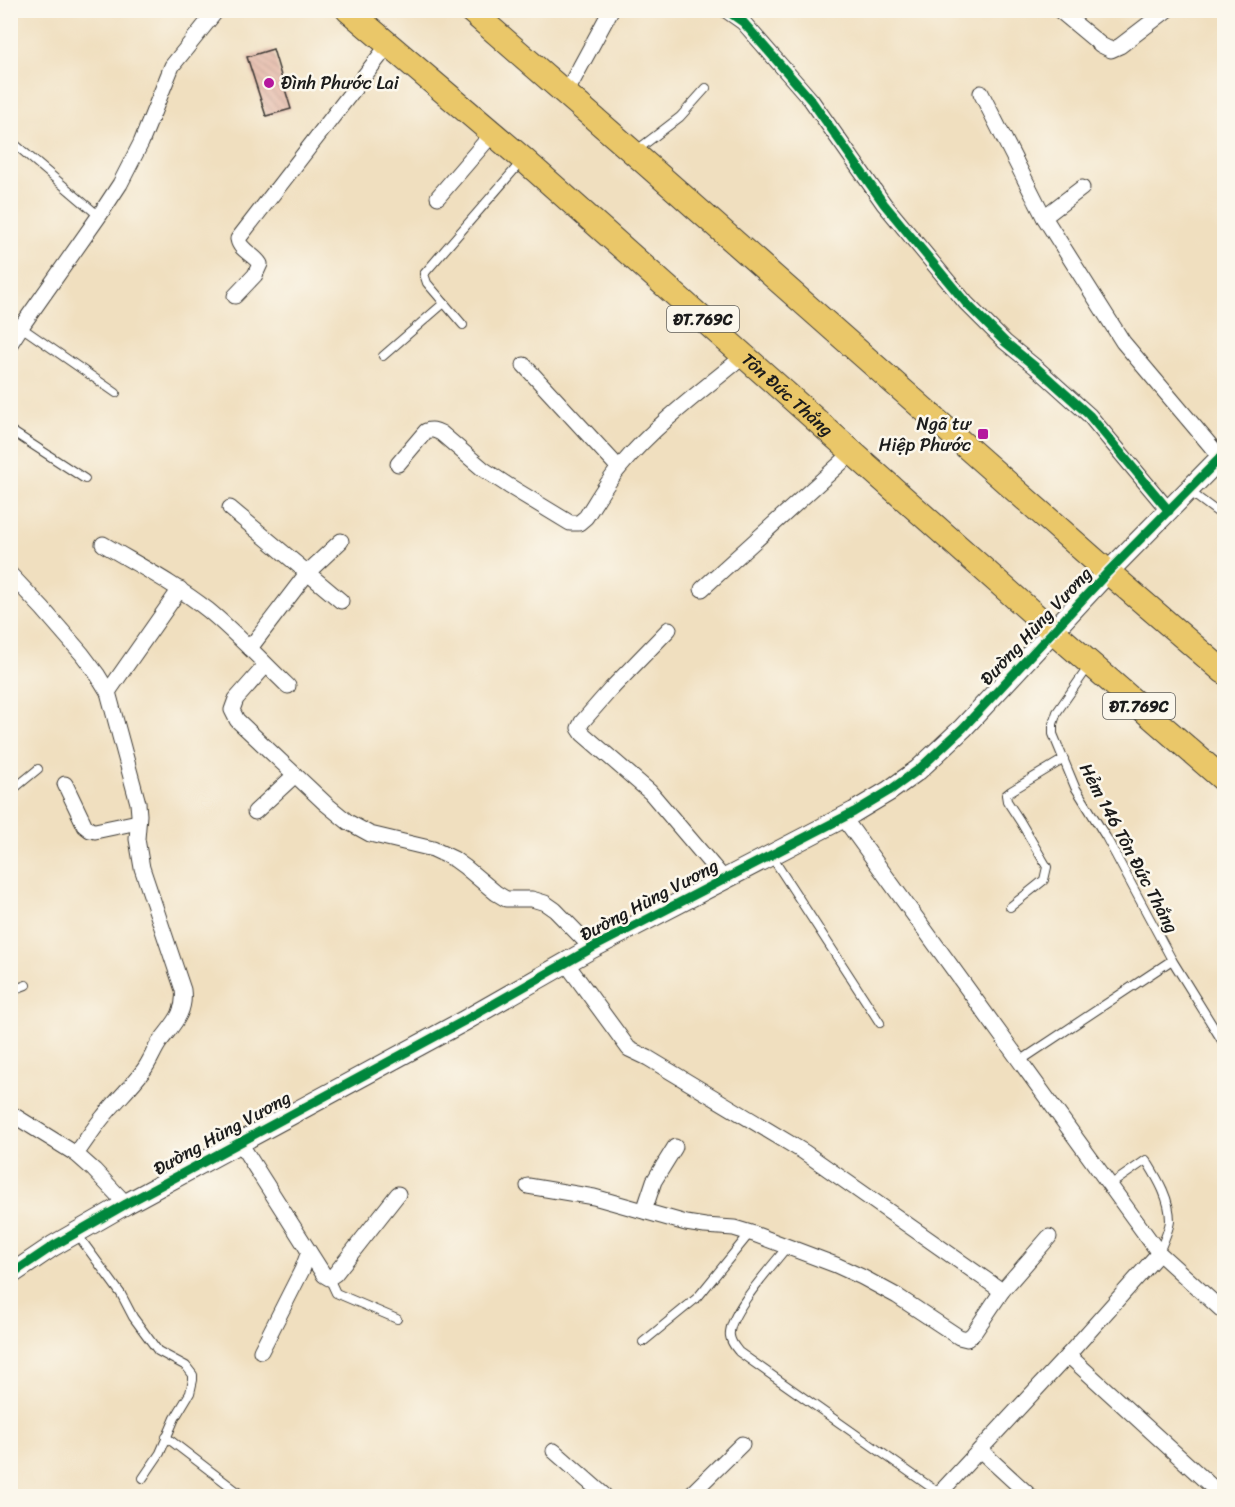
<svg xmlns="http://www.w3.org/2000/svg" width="1235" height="1507" font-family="Sriracha,sans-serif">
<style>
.building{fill:url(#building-back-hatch)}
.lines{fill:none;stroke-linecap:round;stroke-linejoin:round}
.service-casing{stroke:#3c3934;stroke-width:10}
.minor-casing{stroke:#3c3934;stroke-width:17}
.tertiary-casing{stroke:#3c3934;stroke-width:22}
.primary-casing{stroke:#3c3934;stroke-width:26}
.service{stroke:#fff;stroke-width:8}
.minor{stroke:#fff;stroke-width:15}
.tertiary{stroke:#fff;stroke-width:20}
.primary{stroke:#eac769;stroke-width:24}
.cycleway-casing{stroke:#fbf7ec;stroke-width:13}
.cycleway{stroke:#00873e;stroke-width:9}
.poi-dot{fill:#b5179e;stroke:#fbf7ec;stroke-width:2}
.labels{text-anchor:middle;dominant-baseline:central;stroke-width:5;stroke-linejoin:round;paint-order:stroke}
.shield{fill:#fbf7ec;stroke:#5f5e5a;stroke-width:1.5}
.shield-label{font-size:16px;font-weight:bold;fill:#1c1c1c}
.poi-label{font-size:18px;fill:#1c1c1c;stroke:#fbf7ec;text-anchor:start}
.street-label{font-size:18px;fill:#1c1c1c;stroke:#fbf7ec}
</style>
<defs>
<pattern id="building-back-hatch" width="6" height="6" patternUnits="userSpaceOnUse" patternTransform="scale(1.5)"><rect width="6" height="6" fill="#e2b3a2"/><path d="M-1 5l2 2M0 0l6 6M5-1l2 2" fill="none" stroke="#c1998b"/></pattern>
</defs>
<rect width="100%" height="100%" fill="#fbf7ec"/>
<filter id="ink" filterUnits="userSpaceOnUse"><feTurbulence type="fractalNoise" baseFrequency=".0167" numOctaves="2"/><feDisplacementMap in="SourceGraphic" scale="12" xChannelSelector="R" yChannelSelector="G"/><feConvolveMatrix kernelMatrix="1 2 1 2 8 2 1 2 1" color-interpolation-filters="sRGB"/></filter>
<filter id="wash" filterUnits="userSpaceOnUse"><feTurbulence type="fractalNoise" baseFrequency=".008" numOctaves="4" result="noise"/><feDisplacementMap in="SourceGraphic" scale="24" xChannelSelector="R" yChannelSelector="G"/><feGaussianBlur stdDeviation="1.35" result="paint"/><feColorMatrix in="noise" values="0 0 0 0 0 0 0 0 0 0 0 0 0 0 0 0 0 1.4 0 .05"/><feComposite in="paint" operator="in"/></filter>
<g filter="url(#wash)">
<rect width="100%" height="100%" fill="#f0dfbf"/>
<g id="blocks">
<path class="building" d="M 273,49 L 291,109 L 266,116 L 247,57 Z"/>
</g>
</g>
<g filter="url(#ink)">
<use href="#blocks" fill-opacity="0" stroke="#3c3934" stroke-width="1.5"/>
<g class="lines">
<defs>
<g id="service">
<path d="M 10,140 L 99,216"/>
<path d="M 637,150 L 680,117 L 706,88"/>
<path d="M 463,325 L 427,283 L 424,274 L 522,161"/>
<path d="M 21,327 L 116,393"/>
<path d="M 383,356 L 444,303"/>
<path d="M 10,430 L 85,479"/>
<path d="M 1189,491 L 1224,517"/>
<path d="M 1089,666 L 1057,712 L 1053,724 L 1053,734 L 1075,787 L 1106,837 L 1172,960 L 1224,1044"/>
<path d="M 10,792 L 38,769"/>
<path d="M 772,857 L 880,1023"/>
<path d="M 1010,907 L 1044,880 L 1047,867 L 1020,821 L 1007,801 L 1006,795 L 1011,791 L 1064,759"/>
<path d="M 10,991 L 26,985"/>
<path d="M 1020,1061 L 1172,960"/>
<path d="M 1110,1185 L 1146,1160 C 1157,1178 1170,1198 1170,1221 C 1169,1230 1163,1243 1159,1252"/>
<path d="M 77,1234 L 121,1294 L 133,1317 L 158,1351 L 186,1366 L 193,1375 L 193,1380 L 190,1393 L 175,1418 L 160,1453 L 143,1478"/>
<path d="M 787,1247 C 773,1265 727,1315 730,1336 C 731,1343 735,1347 739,1352 L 939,1493"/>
<path d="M 329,1278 L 336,1293 L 397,1319"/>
<path d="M 643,1342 L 698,1297 L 750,1233"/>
<path d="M 166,1437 L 243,1496"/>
</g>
<g id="minor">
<path d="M 726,10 L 743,22 L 811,100 L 884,204 L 966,303 L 1005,342 L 1038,369 L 1089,415 L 1169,511"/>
<path d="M 1059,10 L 1101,45 L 1111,50 L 1120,46 L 1167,10"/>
<path d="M 981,93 L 1044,217 L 1123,342 L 1221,458"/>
<path d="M 565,95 L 611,10"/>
<path d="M 438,197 L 493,133"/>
<path d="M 1044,217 L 1082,188"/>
<path d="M 235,296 L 255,275 L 260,264 C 254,254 240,251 238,239 L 389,44"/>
<path d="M 10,344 L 21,327 L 99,216 L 120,184 L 141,143 L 172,66 L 217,10"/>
<path d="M 524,365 L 619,468"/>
<path d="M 398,464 L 426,431 C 432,429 435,430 441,433 L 483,469 L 509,486 L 570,523 L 579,523 L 586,517 C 597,500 607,482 620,467 C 656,424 701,391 744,356"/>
<path d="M 230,508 L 341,601"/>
<path d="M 103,544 C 138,565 175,584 208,610 C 236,633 261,660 288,686"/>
<path d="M 10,574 L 43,609 L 82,654 L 97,674 L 108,692 L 138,803 L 139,815 L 137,839 L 142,868 L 183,990 C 186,1014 172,1025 159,1043 C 153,1052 150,1062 143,1071 C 131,1087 116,1101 103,1117 C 93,1129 85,1142 76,1154"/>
<path d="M 702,589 L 853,452"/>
<path d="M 669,629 L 611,689 L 582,722 L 579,728 L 583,734 L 650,792 L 724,879"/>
<path d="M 250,648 L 308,572 L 341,541"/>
<path d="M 266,665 L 236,699 L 232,710 L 237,720 L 326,804 L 348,822 L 370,834 L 433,849 L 454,859 L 465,867 L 496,893 L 506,899 L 532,899 L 545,903 L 555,910 L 592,948"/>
<path d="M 108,692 L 180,589"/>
<path d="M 65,784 L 85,826 L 90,830 L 95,831 L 138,822"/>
<path d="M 255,812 L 295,775"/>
<path d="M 843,817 L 1159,1253 L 1224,1312"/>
<path d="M 566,963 L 629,1049 L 648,1058 L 804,1152 L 1002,1291"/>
<path d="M 10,1113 L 76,1154 L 94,1170 L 126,1204"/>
<path d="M 240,1143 L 324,1275 L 329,1278 L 335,1274 L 398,1194"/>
<path d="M 528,1186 L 594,1197 L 686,1223 L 705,1226 L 734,1228 L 754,1234 L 836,1265 L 862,1277 L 897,1296 L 959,1337 L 967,1339 L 973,1334 L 1002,1291 L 1049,1237"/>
<path d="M 644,1211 L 654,1181 L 675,1147"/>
<path d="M 261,1351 L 302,1270 L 309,1252"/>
<path d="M 1068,1355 L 1222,1496"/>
<path d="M 980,1450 L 1030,1496"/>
<path d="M 554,1451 L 605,1496"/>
<path d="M 689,1496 L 742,1444"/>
<path d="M 937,1496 L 1068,1355 L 1159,1253"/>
</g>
<path id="tertiary" d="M 10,1275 L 53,1246 L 126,1204 L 464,1021 L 592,948 L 854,812 L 889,791 L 918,770 L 963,728 L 1108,572 L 1224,454"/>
<g id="primary">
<path id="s1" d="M 348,10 L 523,159 L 1054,632 L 1224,780"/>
<path d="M 470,10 L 634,153 L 1108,572 L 1224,672"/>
</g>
</defs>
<use href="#service" class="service-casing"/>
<use href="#minor" class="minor-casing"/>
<use href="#tertiary" class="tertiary-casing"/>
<use href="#primary" class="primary-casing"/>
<use href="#service" class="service"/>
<use href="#minor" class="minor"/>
<use href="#tertiary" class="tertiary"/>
<use href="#primary" class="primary"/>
<defs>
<g id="cycleway">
<path d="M 726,10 L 743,22 L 811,100 L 884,204 L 966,303 L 1005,342 L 1038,369 L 1089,415 L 1169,511"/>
<path d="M 10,1275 L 53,1246 L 126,1204 L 464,1021 L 592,948 L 854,812 L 889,791 L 918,770 L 963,728 L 1108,572 L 1224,454"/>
</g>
</defs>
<use href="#cycleway" class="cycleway-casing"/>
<use href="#cycleway" class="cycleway"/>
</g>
</g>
<g class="poi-dot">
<circle cx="269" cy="83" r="6"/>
<rect x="977" y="428" width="12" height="12" rx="3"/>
</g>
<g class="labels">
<g class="shield">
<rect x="667" y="306" width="72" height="26" rx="4.5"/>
<rect x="1103" y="693" width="72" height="26" rx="4.5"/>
</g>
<g class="shield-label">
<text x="703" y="319">ĐT.769C</text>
<text x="1139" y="706">ĐT.769C</text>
</g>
<g class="poi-label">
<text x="281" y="83">Đình Phước Lai</text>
<text x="971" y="424" text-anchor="end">Ngã tư<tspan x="971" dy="21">Hiệp Phước</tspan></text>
</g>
<g class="street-label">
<text stroke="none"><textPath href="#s1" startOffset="584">Tôn Đức Thắng</textPath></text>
<text transform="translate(1036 626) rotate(-47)">Đường Hùng Vương</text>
<text transform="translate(1129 848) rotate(62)">Hẻm 146 Tôn Đức Thắng</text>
<text transform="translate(649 900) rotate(-28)">Đường Hùng Vương</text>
<text transform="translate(222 1133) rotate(-29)">Đường Hùng Vương</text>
</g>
</g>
<rect width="1235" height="1507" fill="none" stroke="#fbf7ec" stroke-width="36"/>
</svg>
